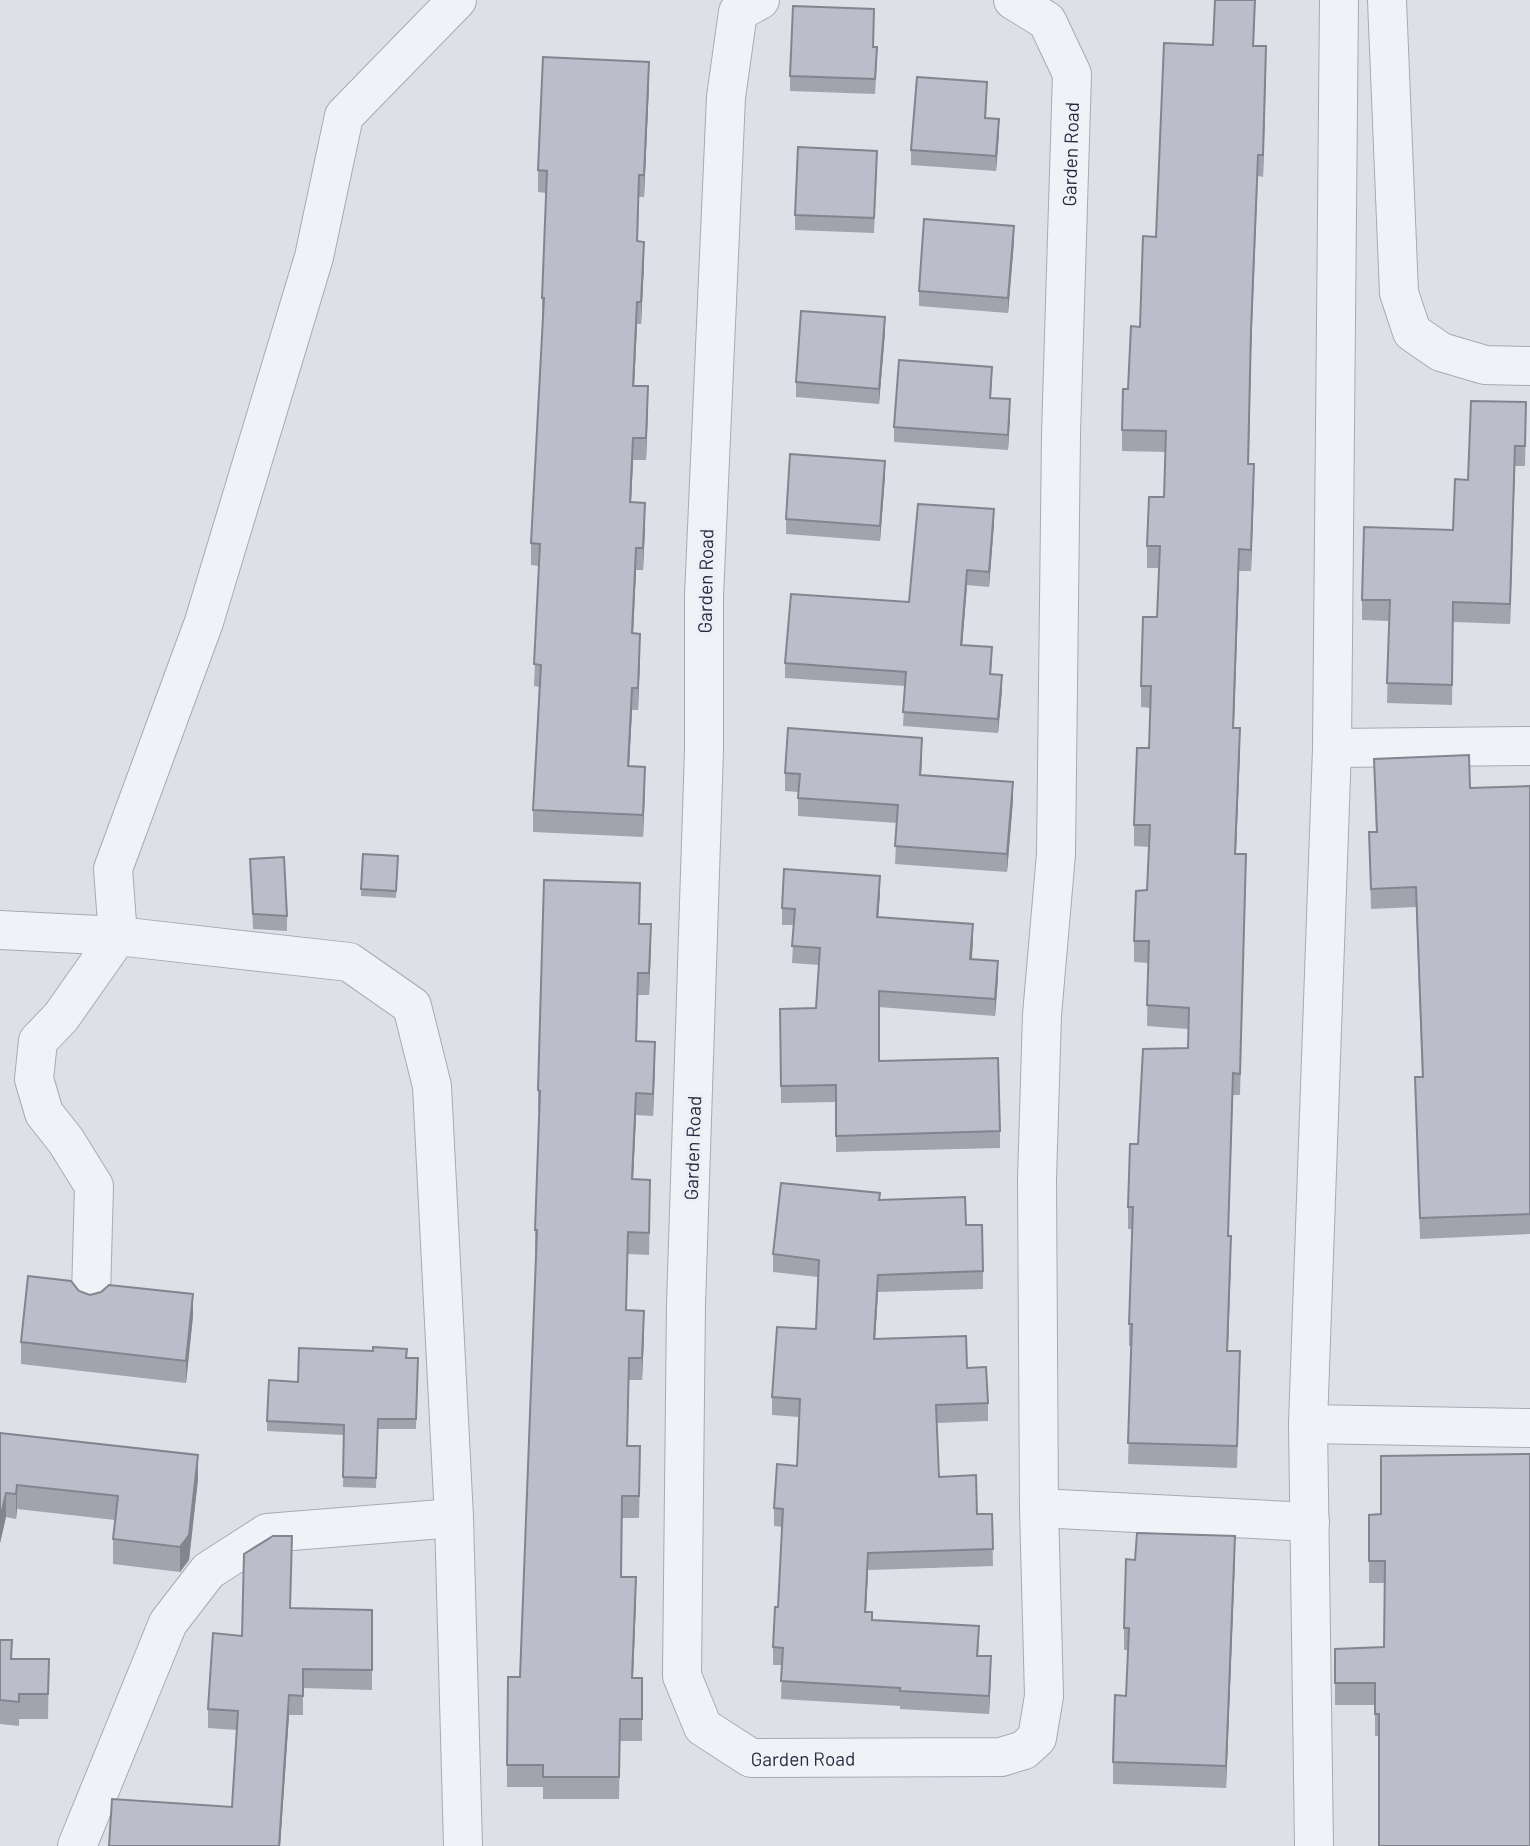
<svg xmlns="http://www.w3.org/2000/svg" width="1530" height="1846" font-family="Barlow,sans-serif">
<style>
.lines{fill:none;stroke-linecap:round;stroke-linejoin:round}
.minor-casing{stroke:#a7a9b6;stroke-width:40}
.minor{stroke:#f1f2f7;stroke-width:38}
.wall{fill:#a1a3af}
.shaded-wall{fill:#83848e}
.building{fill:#bbbdcb;stroke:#83848e;stroke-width:2}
.labels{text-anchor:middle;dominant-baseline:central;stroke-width:7;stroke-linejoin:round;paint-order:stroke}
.street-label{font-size:19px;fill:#272a40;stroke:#eeeff6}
</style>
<rect width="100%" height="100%" fill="#dee0e8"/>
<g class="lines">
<defs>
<g id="minor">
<path id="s1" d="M 760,0 L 738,12 L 726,97 L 704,596 L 704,750 L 686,1304 L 682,1676 L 703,1727 L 751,1758 L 1001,1757 L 1024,1750 L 1037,1738 L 1044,1696 L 1039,1508 L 1037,1179 L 1042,1015 L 1056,854 L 1061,434 L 1072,74 L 1047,21 L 1013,0"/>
<path d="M 1387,0 L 1399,293 L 1412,332 L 1441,352 L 1485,365 L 1530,366"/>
<path d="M 1332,748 L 1530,746"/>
<path d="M 0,930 L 118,936 L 349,962 L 412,1006 L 432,1086 L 454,1518 L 463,1846"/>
<path d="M 91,1295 L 94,1186 L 66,1141 L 44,1113 L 34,1079 L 38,1041 L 61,1017 L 118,936 L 113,869 L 204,622 L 314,257 L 344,116 L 457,0"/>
<path d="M 1308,1424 L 1530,1428"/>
<path d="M 1039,1508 L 1310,1522"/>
<path d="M 77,1846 L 168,1623 L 208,1571 L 267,1533 L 454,1518"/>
<path d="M 1314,1846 L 1308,1424 L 1332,748 L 1339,0"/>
</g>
</defs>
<use href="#minor" class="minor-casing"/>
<use href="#minor" class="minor"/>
</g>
<g class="wall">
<path d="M 1255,0 L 1254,46 L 1266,68 L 1263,177 L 1258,176 L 1251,352 L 1249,464 L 1254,486 L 1251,571 L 1239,571 L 1234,728 L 1240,749 L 1236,854 L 1246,876 L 1240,1095 L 1233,1095 L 1228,1236 L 1231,1258 L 1228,1351 L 1240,1373 L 1237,1468 L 1128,1464 L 1131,1346 L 1129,1346 L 1129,1324 L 1132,1229 L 1128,1229 L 1128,1207 L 1138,1144 L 1188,1048 L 1188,1029 L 1147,1026 L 1148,963 L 1134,962 L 1134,941 L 1147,890 L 1149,847 L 1134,846 L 1134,825 L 1149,748 L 1151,708 L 1141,707 L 1141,686 L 1157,617 L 1159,568 L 1147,568 L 1147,546 L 1164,497 L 1166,452 L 1122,451 L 1122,430 L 1156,237 L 1213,45 Z"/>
<path d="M 874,47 L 877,62 L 875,94 L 790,91 L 790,76 Z"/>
<path d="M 649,84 L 644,197 L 639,197 L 638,241 L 644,264 L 641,324 L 637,324 L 634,386 L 648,408 L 646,460 L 633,460 L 631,502 L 645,525 L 643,570 L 636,570 L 633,633 L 640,656 L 638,710 L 632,710 L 629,766 L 645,789 L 643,837 L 533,832 L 533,810 L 539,687 L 534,686 L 539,566 L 531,565 L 531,543 L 543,320 L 542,320 L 542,298 L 546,193 L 538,192 L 538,170 Z"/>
<path d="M 987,97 L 986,118 L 999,134 L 996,171 L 911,165 L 911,150 Z"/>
<path d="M 877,166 L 874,233 L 795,230 L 795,215 Z"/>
<path d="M 1014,241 L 1008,313 L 919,306 L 919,291 Z"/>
<path d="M 885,332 L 879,404 L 796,397 L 796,382 Z"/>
<path d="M 992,382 L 991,398 L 1010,414 L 1008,450 L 894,442 L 894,427 Z"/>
<path d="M 1526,422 L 1525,466 L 1515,466 L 1510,624 L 1453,622 L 1452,705 L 1387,703 L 1389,621 L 1362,620 L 1362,600 L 1453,530 L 1468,480 Z"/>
<path d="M 885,476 L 880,541 L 786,534 L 786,519 Z"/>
<path d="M 994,523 L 989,587 L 967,585 L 962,645 L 992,662 L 991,674 L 1002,690 L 998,733 L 903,726 L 905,686 L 785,678 L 785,663 L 909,602 Z"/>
<path d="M 922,757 L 921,775 L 1013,800 L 1007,872 L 895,864 L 897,823 L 798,816 L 798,792 L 785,791 L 785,773 Z"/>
<path d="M 1374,759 L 1470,788 L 1530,786 L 1530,1234 L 1420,1239 L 1415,1077 L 1422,1077 L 1416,907 L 1371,909 L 1369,832 L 1376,832 Z"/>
<path d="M 398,856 L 396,898 L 361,896 L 361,889 Z"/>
<path d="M 250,859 L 287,916 L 287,931 L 253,929 Z"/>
<path d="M 880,893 L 878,917 L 973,941 L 972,959 L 998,978 L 995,1016 L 879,1007 L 879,1061 L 1000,1131 L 1000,1148 L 836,1152 L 836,1102 L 781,1103 L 780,1009 L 816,1008 L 819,965 L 792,963 L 794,925 L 782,925 L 782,908 Z"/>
<path d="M 651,946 L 649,995 L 638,995 L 637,1041 L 655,1064 L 653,1116 L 636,1115 L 633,1179 L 650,1202 L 649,1255 L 628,1254 L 626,1310 L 644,1333 L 642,1380 L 629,1380 L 627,1446 L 640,1468 L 639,1518 L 622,1518 L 621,1577 L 636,1599 L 633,1678 L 642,1678 L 642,1741 L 620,1741 L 619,1799 L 543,1799 L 543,1787 L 507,1787 L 507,1765 L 520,1677 L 536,1252 L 535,1252 L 535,1230 L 539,1112 L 538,1112 L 538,1090 Z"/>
<path d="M 880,1200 L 966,1225 L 983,1271 L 983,1289 L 878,1292 L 875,1338 L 967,1368 L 988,1403 L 988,1421 L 937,1423 L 939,1477 L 977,1514 L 992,1514 L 993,1566 L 868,1570 L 866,1612 L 872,1620 L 979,1644 L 978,1656 L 991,1674 L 989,1714 L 900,1709 L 900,1706 L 781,1699 L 782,1665 L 773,1665 L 773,1647 L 778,1607 L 782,1527 L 774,1526 L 774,1508 L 797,1466 L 799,1417 L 772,1415 L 772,1397 L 816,1329 L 818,1277 L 773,1272 L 773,1254 Z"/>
<path d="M 79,1291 L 90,1295 L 193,1316 L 186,1383 L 21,1364 L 21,1342 Z"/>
<path d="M 406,1358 L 418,1358 L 416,1429 L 378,1429 L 376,1488 L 343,1487 L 344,1435 L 267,1431 L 267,1421 L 298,1382 Z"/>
<path d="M 0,1433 L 198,1479 L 189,1560 L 180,1572 L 113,1564 L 113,1539 L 115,1520 L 17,1509 L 16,1519 L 6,1517 L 0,1543 Z"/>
<path d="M 1530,1454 L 1379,1736 L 1375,1736 L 1375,1705 L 1335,1705 L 1335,1649 L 1384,1647 L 1385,1583 L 1369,1583 L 1369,1515 L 1381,1514 Z"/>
<path d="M 1235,1558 L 1226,1788 L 1113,1784 L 1113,1762 L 1126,1696 L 1128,1650 L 1124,1650 L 1124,1628 Z"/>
<path d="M 290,1608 L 372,1610 L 372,1690 L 303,1688 L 303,1715 L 289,1715 L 280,1846 L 109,1846 L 232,1807 L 237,1730 L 208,1728 L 208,1709 L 242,1636 Z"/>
<path d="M 0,1640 L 12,1659 L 49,1659 L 48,1719 L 19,1719 L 19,1726 L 0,1724 Z"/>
</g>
<g class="shaded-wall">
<path d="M 1266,46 L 1266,68 L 1263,177 L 1263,155 Z"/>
<path d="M 649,62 L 649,84 L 644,197 L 644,175 Z"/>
<path d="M 999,119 L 999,134 L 996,171 L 996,156 Z"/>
<path d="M 1258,155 L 1251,352 L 1248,486 L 1251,330 Z"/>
<path d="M 1014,226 L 1014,241 L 1008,313 L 1008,298 Z"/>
<path d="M 644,242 L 644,264 L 641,324 L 641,302 Z"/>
<path d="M 637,302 L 637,324 L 633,408 L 633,386 Z"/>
<path d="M 885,317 L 885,332 L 879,404 L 879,389 Z"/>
<path d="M 648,386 L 648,408 L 646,460 L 646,438 Z"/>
<path d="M 1010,399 L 1010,414 L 1008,450 L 1008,435 Z"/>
<path d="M 633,438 L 633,460 L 630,524 L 630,502 Z"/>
<path d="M 1515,446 L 1515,466 L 1510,624 L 1510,604 Z"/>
<path d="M 885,461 L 885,476 L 880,541 L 880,526 Z"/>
<path d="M 1254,464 L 1254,486 L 1251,571 L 1251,550 Z"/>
<path d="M 645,503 L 645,525 L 643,570 L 643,548 Z"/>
<path d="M 994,509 L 994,523 L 989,587 L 989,572 Z"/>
<path d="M 636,548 L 636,570 L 632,655 L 632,633 Z"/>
<path d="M 1239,549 L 1239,571 L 1233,749 L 1233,728 Z"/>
<path d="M 967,570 L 967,585 L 961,660 L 961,645 Z"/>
<path d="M 640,634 L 640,656 L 638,710 L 638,688 Z"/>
<path d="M 1002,675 L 1002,690 L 998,733 L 998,719 Z"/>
<path d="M 632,688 L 632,710 L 628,788 L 628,766 Z"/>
<path d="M 1240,728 L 1240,749 L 1235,876 L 1235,854 Z"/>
<path d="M 922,738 L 922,757 L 920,793 L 920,775 Z"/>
<path d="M 645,767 L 645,789 L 643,837 L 643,815 Z"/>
<path d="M 1013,782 L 1013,800 L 1007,872 L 1007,854 Z"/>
<path d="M 880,876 L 880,893 L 877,934 L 877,917 Z"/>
<path d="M 651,924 L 651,946 L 649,995 L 649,973 Z"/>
<path d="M 973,924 L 973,941 L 970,976 L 970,959 Z"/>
<path d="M 998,961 L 998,978 L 995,1016 L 995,999 Z"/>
<path d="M 655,1042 L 655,1064 L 653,1116 L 653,1094 Z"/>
<path d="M 636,1093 L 636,1115 L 632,1201 L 632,1179 Z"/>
<path d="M 1231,1236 L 1231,1258 L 1227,1372 L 1227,1351 Z"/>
<path d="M 878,1275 L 878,1292 L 874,1356 L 874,1339 Z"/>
<path d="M 193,1294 L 193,1316 L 186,1383 L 186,1361 Z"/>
<path d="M 644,1311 L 644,1333 L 642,1380 L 642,1358 Z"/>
<path d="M 198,1455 L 198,1479 L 189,1560 L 180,1572 L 180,1547 Z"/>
<path d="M 17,1485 L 17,1509 L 16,1519 L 16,1494 Z"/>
<path d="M 6,1493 L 6,1517 L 0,1543 L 0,1519 Z"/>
<path d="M 1235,1536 L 1235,1558 L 1226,1788 L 1226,1766 Z"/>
<path d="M 868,1553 L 868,1570 L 865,1630 L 865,1612 Z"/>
<path d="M 636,1577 L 636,1599 L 632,1700 L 632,1678 Z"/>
<path d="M 991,1656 L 991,1674 L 989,1714 L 989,1696 Z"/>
<path d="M 289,1695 L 289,1715 L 280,1846 L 279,1846 Z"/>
</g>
<g class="building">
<path d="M 1215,0 L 1255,0 L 1253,46 L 1266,46 L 1263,155 L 1258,155 L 1251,330 L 1248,464 L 1254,464 L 1251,550 L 1239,549 L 1233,728 L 1240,728 L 1235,854 L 1246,854 L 1240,1074 L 1233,1073 L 1228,1236 L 1231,1236 L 1227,1351 L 1240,1351 L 1237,1446 L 1128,1443 L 1132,1324 L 1129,1324 L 1133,1207 L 1128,1207 L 1130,1144 L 1138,1144 L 1143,1049 L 1188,1048 L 1189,1008 L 1147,1005 L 1149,941 L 1134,941 L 1136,891 L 1147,890 L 1150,825 L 1134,825 L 1137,748 L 1149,748 L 1151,686 L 1141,686 L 1143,617 L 1157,617 L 1160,546 L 1147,546 L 1149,497 L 1164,497 L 1166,431 L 1122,430 L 1123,389 L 1128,389 L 1131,326 L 1140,327 L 1143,236 L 1156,237 L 1164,43 L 1213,45 Z"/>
<path d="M 793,6 L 874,9 L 873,47 L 877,47 L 875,79 L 790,76 Z"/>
<path d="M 543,57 L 649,62 L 644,175 L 639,175 L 637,241 L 644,242 L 641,302 L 637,302 L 633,386 L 648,386 L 646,438 L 633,438 L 630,502 L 645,503 L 643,548 L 636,548 L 632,633 L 640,634 L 638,688 L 632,688 L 628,766 L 645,767 L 643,815 L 533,810 L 541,665 L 534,664 L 540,544 L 531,543 L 544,298 L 542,298 L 547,171 L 538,170 Z"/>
<path d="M 917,77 L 987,82 L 985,118 L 999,119 L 996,156 L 911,150 Z"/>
<path d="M 798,147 L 877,151 L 874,218 L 795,215 Z"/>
<path d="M 924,219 L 1014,226 L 1008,298 L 919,291 Z"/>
<path d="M 801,311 L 885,317 L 879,389 L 796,382 Z"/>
<path d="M 899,360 L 992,367 L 990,398 L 1010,399 L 1008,435 L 894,427 Z"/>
<path d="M 1471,401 L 1526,402 L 1525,446 L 1515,446 L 1510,604 L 1453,602 L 1452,685 L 1387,683 L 1390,600 L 1362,600 L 1364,527 L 1453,530 L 1455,479 L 1468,480 Z"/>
<path d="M 790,454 L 885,461 L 880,526 L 786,519 Z"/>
<path d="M 918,504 L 994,509 L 989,572 L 967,570 L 961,645 L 992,647 L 990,674 L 1002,675 L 998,719 L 903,712 L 906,672 L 785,663 L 791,594 L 909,602 Z"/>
<path d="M 788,728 L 922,738 L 920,775 L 1013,782 L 1007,854 L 895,846 L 898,805 L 798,798 L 800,774 L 785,773 Z"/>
<path d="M 1469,755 L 1470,788 L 1530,786 L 1530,1214 L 1420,1218 L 1415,1077 L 1423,1077 L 1416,887 L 1371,889 L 1369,832 L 1377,832 L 1374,759 Z"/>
<path d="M 363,854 L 398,856 L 396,891 L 361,889 Z"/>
<path d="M 284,857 L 287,916 L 253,914 L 250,859 Z"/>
<path d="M 784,869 L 880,876 L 877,917 L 973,924 L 970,959 L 998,961 L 995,999 L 879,991 L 879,1061 L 998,1058 L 1000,1131 L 836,1136 L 836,1085 L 781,1086 L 780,1009 L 816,1008 L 820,948 L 792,946 L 795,909 L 782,908 Z"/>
<path d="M 544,880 L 640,883 L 639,924 L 651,924 L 649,973 L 638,973 L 636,1041 L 655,1042 L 653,1094 L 636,1093 L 632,1179 L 650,1180 L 649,1233 L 628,1232 L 626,1310 L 644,1311 L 642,1358 L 629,1358 L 627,1446 L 640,1446 L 639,1496 L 622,1496 L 621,1577 L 636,1577 L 632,1678 L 642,1678 L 642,1719 L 620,1719 L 619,1777 L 543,1777 L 543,1765 L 507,1765 L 508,1677 L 520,1677 L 537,1230 L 535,1230 L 540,1091 L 538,1090 Z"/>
<path d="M 781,1183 L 880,1193 L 879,1200 L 965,1197 L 966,1225 L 982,1225 L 983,1271 L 878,1275 L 874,1339 L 966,1336 L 967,1368 L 986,1367 L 988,1403 L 936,1405 L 939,1477 L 976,1475 L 977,1514 L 992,1514 L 993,1549 L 868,1553 L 865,1612 L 872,1612 L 872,1620 L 979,1626 L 977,1656 L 991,1656 L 989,1696 L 900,1691 L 900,1688 L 781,1681 L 783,1648 L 773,1647 L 775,1607 L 778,1607 L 783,1509 L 774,1508 L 777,1464 L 797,1466 L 800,1399 L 772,1397 L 777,1327 L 816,1329 L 819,1260 L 773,1254 Z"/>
<path d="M 28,1276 L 71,1281 L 79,1291 L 90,1295 L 101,1292 L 109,1285 L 193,1294 L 186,1361 L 21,1342 Z"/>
<path d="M 373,1347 L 407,1349 L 406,1358 L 418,1358 L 416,1419 L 378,1419 L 376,1478 L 343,1477 L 344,1425 L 267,1421 L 269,1380 L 298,1382 L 299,1348 L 373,1351 Z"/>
<path d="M 0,1433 L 198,1455 L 189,1535 L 180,1547 L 113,1539 L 118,1496 L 17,1485 L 16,1494 L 6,1493 L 0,1519 Z"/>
<path d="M 1530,1454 L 1530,1846 L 1379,1846 L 1379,1714 L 1375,1714 L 1375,1683 L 1335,1683 L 1335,1649 L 1384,1647 L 1385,1561 L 1369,1561 L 1369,1515 L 1381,1514 L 1381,1456 Z"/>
<path d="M 1137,1533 L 1235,1536 L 1226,1766 L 1113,1762 L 1115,1695 L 1126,1696 L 1129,1628 L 1124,1628 L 1126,1559 L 1135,1560 Z"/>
<path d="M 273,1536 L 292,1536 L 290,1608 L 372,1610 L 372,1670 L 303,1669 L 303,1696 L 289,1695 L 279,1846 L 109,1846 L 112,1799 L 232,1807 L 238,1711 L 208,1709 L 213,1633 L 242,1636 L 244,1554 Z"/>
<path d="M 0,1640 L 12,1640 L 11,1659 L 49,1659 L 48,1694 L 19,1694 L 19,1702 L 0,1700 Z"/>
</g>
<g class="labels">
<g class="street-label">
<text stroke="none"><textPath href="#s1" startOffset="3680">Garden Road</textPath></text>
<text transform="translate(705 581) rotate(-89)">Garden Road</text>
<text transform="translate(692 1148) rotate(-88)">Garden Road</text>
<text stroke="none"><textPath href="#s1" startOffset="1855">Garden Road</textPath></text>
</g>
</g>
</svg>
